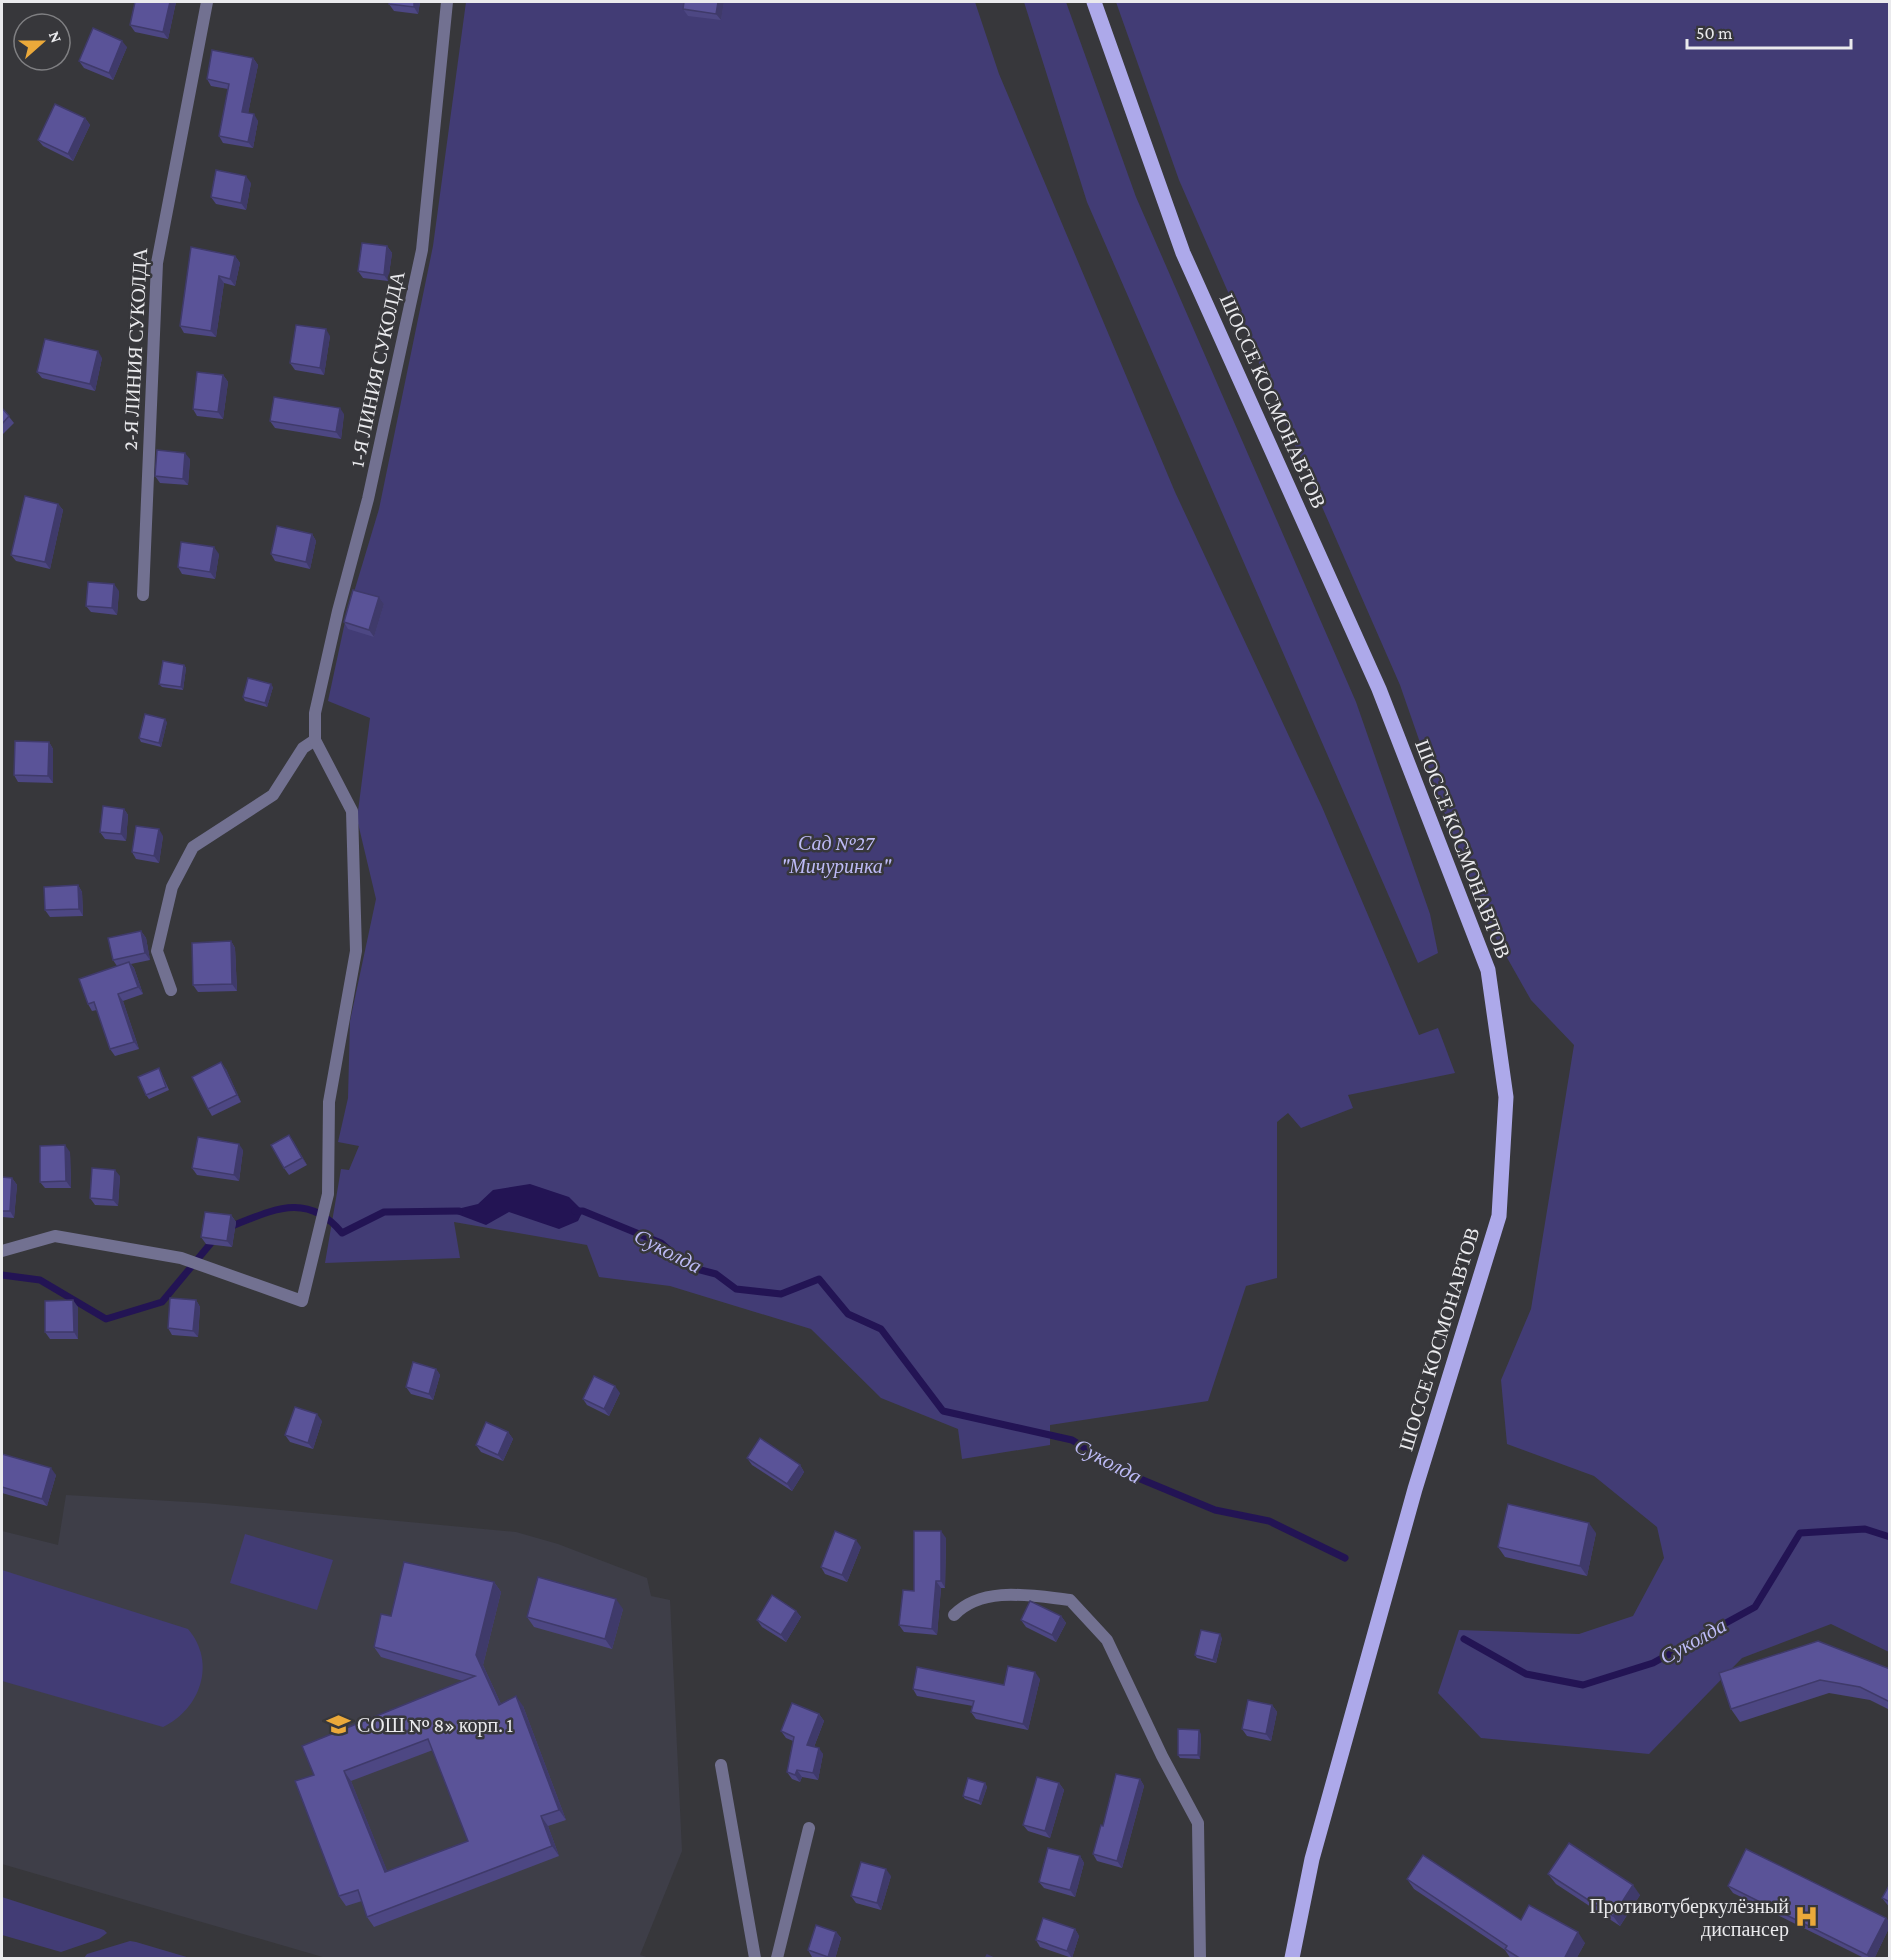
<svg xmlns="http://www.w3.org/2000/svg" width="1891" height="1960" font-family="'Crimson Pro',serif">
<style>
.built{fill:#3e3e48}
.green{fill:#423c75}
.water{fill:#231454}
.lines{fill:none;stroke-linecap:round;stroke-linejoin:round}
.stream{stroke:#231454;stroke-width:7}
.street{stroke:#727191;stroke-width:12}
.primary{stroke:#ada9ea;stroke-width:15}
.wall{fill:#4d4783;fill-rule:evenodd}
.shaded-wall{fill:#3f3a6a}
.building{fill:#5a5398;stroke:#3f3a6a;stroke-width:1.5;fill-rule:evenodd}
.labels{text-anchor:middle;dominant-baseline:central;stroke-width:5;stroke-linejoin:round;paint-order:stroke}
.street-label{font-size:20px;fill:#eaeaed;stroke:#37373b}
.park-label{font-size:20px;font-style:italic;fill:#bdbaf6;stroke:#37373b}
.poi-label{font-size:20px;fill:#eaeaed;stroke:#37373b;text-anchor:start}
.water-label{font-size:21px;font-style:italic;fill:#bdbbf6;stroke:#37373b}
</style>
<rect width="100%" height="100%" fill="#37373b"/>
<path class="built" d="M 66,1495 L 205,1503 L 516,1532 L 558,1544 L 647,1578 L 651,1596 L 670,1600 L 682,1851 L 640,1955 L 650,1958 L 326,1958 L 2,1864 L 2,1531 L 58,1545 Z"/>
<g class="green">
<path d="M 466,2 L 975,2 L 999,74 L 1175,492 L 1322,807 L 1419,1035 L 1438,1028 L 1455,1073 L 1348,1095 L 1353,1108 L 1301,1128 L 1288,1113 L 1277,1122 L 1277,1278 L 1246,1286 L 1208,1401 L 1050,1425 L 1050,1445 L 962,1459 L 958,1429 L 881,1398 L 811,1329 L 670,1286 L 599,1277 L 587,1245 L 454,1222 L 460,1258 L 325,1263 L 341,1169 L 349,1170 L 359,1146 L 338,1142 L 348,1098 L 350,1021 L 376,899 L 357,819 L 370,718 L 328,701 L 345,622 L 379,509 L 433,246 Z"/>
<path d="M 1024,2 L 1066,2 L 1136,197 L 1356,702 L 1430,914 L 1438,953 L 1418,963 L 1087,202 Z"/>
<path d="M 1116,2 L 1889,2 L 1889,1652 L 1831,1624 L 1742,1658 L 1649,1754 L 1481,1738 L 1438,1693 L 1459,1630 L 1579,1634 L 1633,1616 L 1664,1558 L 1657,1527 L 1594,1476 L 1507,1444 L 1501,1380 L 1531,1309 L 1574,1045 L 1531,1000 L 1475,901 L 1400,685 L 1179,180 Z"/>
<path d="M 245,1534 L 333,1560 L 317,1610 L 230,1583 Z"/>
<path d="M 2,1570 L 188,1629 C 217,1663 200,1709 163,1727 L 2,1681 Z"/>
<path d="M 2,1897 L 104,1930 L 107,1933 L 99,1939 L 61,1952 L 2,1935 Z"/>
<path d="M 130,1941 L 136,1942 L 190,1958 L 84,1958 L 87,1954 Z"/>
</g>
<path class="water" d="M 530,1184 L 569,1197 L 583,1211 L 578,1221 L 559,1229 L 509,1212 L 486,1225 L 449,1211 L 478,1204 L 493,1190 Z"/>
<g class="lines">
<g class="stream">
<path d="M 575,1211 L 583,1211 L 661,1243 L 689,1267 L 716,1274 L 736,1289 L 781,1294 L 819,1279 L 848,1314 L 881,1329 L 943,1411 L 1072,1440 L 1126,1473 L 1215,1510 L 1269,1521 L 1345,1558"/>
<path d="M 229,1227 C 273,1210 307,1191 342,1233 L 384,1212 L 459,1211"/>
<path d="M 2,1275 L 40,1280 L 106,1319 L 162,1302 L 216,1237"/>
<path d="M 1464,1639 L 1526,1674 L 1583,1685 L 1653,1663 L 1755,1607 L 1800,1533 L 1865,1529 L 1890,1537"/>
</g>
<g class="street">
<path d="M 143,595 L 157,263 L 207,2"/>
<path d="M 171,990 L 157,951 L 172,887 L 193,847 L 273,795 L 303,748 L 315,740"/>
<path d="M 2,1251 L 55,1236 L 181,1258 L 302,1301 L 328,1194 L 329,1102 L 356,951 L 352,811 L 315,740 L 315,713 L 338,611 L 368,499 L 422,250 L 447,2"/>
<path d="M 954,1615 C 983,1585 1033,1596 1070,1600 L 1107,1640 L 1162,1756 L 1198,1823 L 1200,1958"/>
<path d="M 721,1765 L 755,1958"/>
<path d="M 777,1958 L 809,1828"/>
</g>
<path class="primary" d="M 1094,2 L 1183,253 L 1379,689 L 1488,970 L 1506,1097 L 1499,1216 L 1415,1489 L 1312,1859 L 1292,1958"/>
</g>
<g class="wall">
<path d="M 135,2 L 176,2 L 168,39 L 135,32 L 130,25 Z"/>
<path d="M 420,2 L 418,14 L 394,11 L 389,4 Z"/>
<path d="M 724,2 L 721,20 L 688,16 L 683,9 Z"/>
<path d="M 127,47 L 113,80 L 84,68 L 79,61 Z"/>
<path d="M 253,58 L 258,65 L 248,113 L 258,121 L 253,148 L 223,143 L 219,136 L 228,89 L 211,86 L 207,79 Z"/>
<path d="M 85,118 L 90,125 L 73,161 L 43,146 L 38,140 Z"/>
<path d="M 251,183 L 246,210 L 216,204 L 211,197 Z"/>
<path d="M 387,246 L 392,253 L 388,281 L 363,278 L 358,271 Z"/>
<path d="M 235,256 L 240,263 L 235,286 L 224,283 L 216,337 L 184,333 L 180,326 Z"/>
<path d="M 330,336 L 324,375 L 295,370 L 290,363 Z"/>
<path d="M 102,358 L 95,391 L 42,378 L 37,372 Z"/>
<path d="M 223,375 L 228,382 L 223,419 L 197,416 L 193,409 Z"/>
<path d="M 2,408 L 14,423 L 2,435 Z"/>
<path d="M 344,414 L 341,439 L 275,428 L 270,421 Z"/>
<path d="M 190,459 L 188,485 L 160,483 L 155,476 Z"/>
<path d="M 58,504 L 63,510 L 50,569 L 16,561 L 11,555 Z"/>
<path d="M 312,534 L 316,541 L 310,569 L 275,561 L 271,554 Z"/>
<path d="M 219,554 L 215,579 L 182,574 L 178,567 Z"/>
<path d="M 119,591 L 117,615 L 91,612 L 86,606 Z"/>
<path d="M 379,597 L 384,604 L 374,637 L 348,629 L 344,622 Z"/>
<path d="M 184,665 L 186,668 L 183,690 L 162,687 L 159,684 Z"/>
<path d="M 273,687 L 267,707 L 245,701 L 243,697 Z"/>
<path d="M 167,722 L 161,747 L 141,742 L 139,738 Z"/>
<path d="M 49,742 L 53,749 L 53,783 L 18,782 L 14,775 Z"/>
<path d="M 124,809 L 128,815 L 126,841 L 105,839 L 100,832 Z"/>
<path d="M 163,836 L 159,863 L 136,859 L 132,852 Z"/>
<path d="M 78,885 L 82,892 L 83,916 L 50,917 L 45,910 Z"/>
<path d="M 141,931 L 146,938 L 150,960 L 131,964 L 134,968 L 143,994 L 123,1001 L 139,1049 L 115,1056 L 110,1049 L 97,1010 L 92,1011 L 88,1004 L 117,966 L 113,960 Z"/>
<path d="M 231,941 L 235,948 L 237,991 L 198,992 L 193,985 Z"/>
<path d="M 226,1069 L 241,1102 L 212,1116 L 208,1109 Z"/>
<path d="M 161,1072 L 169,1090 L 149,1099 L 146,1095 Z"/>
<path d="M 289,1135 L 307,1165 L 289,1175 L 284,1168 Z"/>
<path d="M 243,1150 L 239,1181 L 197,1175 L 192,1168 Z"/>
<path d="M 70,1152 L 71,1188 L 45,1188 L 40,1182 Z"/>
<path d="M 120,1176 L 118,1206 L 95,1205 L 90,1198 Z"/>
<path d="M 2,1177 L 12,1178 L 17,1185 L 14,1218 L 2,1217 Z"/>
<path d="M 231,1215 L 236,1222 L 232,1247 L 206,1244 L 201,1237 Z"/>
<path d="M 196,1300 L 200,1307 L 198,1337 L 172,1335 L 168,1328 Z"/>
<path d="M 78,1307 L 78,1339 L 50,1339 L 45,1332 Z"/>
<path d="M 436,1369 L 440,1375 L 433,1400 L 411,1394 L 406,1387 Z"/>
<path d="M 620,1393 L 609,1416 L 587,1405 L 583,1399 Z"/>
<path d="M 322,1421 L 313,1449 L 290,1442 L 285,1435 Z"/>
<path d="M 508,1432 L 513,1439 L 503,1461 L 481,1452 L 476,1445 Z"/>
<path d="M 2,1454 L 56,1475 L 47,1506 L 2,1493 Z"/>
<path d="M 747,1458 L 800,1465 L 804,1472 L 792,1491 L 752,1465 Z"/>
<path d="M 1596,1533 L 1587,1576 L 1505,1557 L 1498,1547 Z"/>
<path d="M 946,1538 L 945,1588 L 941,1588 L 937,1635 L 904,1632 L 899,1625 L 914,1591 Z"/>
<path d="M 861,1547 L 847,1582 L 825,1574 L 821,1567 Z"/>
<path d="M 494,1582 L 501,1592 L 483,1665 L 501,1704 L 523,1706 L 566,1820 L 548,1826 L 559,1856 L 374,1927 L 367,1917 L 362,1901 L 346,1906 L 339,1896 L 314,1775 L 463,1681 L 381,1657 L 374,1647 L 391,1616 ZM 433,1750 L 468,1841 L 387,1871 L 351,1781 Z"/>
<path d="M 623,1609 L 612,1649 L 534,1627 L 527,1617 Z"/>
<path d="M 796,1611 L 801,1617 L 786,1642 L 762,1627 L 757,1620 Z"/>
<path d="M 1061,1616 L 1066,1623 L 1056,1642 L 1026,1627 L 1021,1620 Z"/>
<path d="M 1222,1638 L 1216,1663 L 1197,1658 L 1195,1655 Z"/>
<path d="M 1890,1669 L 1890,1710 L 1870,1700 L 1829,1693 L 1740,1722 L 1731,1709 L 1719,1673 Z"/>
<path d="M 1040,1679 L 1028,1730 L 976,1719 L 971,1712 L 973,1706 L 917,1696 L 913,1689 L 1004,1685 Z"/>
<path d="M 1272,1705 L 1277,1712 L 1271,1741 L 1247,1736 L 1242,1729 Z"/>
<path d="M 819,1714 L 824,1721 L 814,1747 L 823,1754 L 818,1780 L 802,1777 L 800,1782 L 792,1779 L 787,1772 L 793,1741 L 786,1738 L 781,1731 Z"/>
<path d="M 1201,1734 L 1200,1759 L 1180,1758 L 1178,1755 Z"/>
<path d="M 1140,1779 L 1144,1786 L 1122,1868 L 1097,1861 L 1093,1854 L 1103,1826 Z"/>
<path d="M 985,1783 L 987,1787 L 981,1805 L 965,1799 L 963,1796 Z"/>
<path d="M 1059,1783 L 1064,1790 L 1050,1838 L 1028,1831 L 1023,1825 Z"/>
<path d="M 1080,1856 L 1084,1863 L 1075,1897 L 1044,1888 L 1039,1882 Z"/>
<path d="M 1548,1874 L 1640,1895 L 1620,1926 L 1556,1884 Z"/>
<path d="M 891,1876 L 881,1910 L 856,1903 L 851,1896 Z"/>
<path d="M 1407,1879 L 1521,1920 L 1585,1943 L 1576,1959 L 1511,1959 L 1505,1950 L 1414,1889 Z"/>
<path d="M 1890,1884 L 1890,1908 L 1882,1898 Z"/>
<path d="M 1728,1886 L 1886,1918 L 1890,1923 L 1890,1926 L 1874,1959 L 1866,1959 L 1733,1893 Z"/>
<path d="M 1075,1929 L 1079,1936 L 1072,1958 L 1040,1947 L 1036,1940 Z"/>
<path d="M 836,1932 L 841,1938 L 835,1959 L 817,1959 L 812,1957 L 808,1950 Z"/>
</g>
<g class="shaded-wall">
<path d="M 170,2 L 176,2 L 168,39 L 163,32 Z"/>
<path d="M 414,2 L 420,2 L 418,14 L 414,7 Z"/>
<path d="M 718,2 L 724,2 L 721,20 L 716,14 Z"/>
<path d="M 122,41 L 127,47 L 113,80 L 109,73 Z"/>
<path d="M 253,58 L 258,65 L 247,119 L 242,112 Z"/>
<path d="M 254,114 L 258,121 L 253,148 L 248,142 Z"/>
<path d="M 85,118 L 90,125 L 73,161 L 68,154 Z"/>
<path d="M 246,176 L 251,183 L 246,210 L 241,203 Z"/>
<path d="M 387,246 L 392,253 L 388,281 L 384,275 Z"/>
<path d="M 235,256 L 240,263 L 235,286 L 230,279 Z"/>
<path d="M 219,276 L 224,283 L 216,337 L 211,331 Z"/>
<path d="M 326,329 L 330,336 L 324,375 L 320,368 Z"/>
<path d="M 98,351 L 102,358 L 95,391 L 90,384 Z"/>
<path d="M 223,375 L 228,382 L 223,419 L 218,412 Z"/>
<path d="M 340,408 L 344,414 L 341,439 L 336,432 Z"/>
<path d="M 185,453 L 190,459 L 188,485 L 183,479 Z"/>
<path d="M 58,504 L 63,510 L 50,569 L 45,562 Z"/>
<path d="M 312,534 L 316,541 L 310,569 L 306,562 Z"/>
<path d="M 214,547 L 219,554 L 215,579 L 210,572 Z"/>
<path d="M 114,584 L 119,591 L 117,615 L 112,608 Z"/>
<path d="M 379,597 L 384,604 L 374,637 L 369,630 Z"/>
<path d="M 184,665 L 186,668 L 183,690 L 181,687 Z"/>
<path d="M 271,684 L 273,687 L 267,707 L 265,703 Z"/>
<path d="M 165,719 L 167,722 L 161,747 L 159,743 Z"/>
<path d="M 49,742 L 53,749 L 53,783 L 48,776 Z"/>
<path d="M 124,809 L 128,815 L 126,841 L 121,834 Z"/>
<path d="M 159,829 L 163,836 L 159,863 L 154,856 Z"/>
<path d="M 78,885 L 82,892 L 83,916 L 79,909 Z"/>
<path d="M 141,931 L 146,938 L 150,960 L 145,953 Z"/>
<path d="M 231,941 L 235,948 L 237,991 L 232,984 Z"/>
<path d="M 129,962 L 134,968 L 143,994 L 138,987 Z"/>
<path d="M 118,994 L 123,1001 L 139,1049 L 134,1042 Z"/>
<path d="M 221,1062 L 226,1069 L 241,1102 L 237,1095 Z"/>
<path d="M 289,1135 L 294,1142 L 307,1165 L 302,1158 Z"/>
<path d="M 239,1144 L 243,1150 L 239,1181 L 234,1175 Z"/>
<path d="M 65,1145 L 70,1152 L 71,1188 L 66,1181 Z"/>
<path d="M 115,1170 L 120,1176 L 118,1206 L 113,1200 Z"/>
<path d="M 12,1178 L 17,1185 L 14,1218 L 10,1211 Z"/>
<path d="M 231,1215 L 236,1222 L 232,1247 L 227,1241 Z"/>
<path d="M 73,1300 L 78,1307 L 78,1339 L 74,1332 Z"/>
<path d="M 196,1300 L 200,1307 L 198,1337 L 193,1331 Z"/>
<path d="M 436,1369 L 440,1375 L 433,1400 L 429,1394 Z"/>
<path d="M 615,1386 L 620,1393 L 609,1416 L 604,1409 Z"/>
<path d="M 317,1414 L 322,1421 L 313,1449 L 308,1443 Z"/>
<path d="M 508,1432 L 513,1439 L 503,1461 L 498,1455 Z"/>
<path d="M 800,1465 L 804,1472 L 792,1491 L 787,1484 Z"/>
<path d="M 51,1468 L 56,1475 L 47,1506 L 42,1499 Z"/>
<path d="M 1589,1523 L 1596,1533 L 1587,1576 L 1580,1566 Z"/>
<path d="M 941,1531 L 946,1538 L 945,1588 L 941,1581 Z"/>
<path d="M 856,1540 L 861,1547 L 847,1582 L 842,1575 Z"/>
<path d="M 936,1581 L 941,1588 L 937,1635 L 932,1629 Z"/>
<path d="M 494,1582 L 501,1592 L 483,1665 L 506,1715 L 499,1705 L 476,1655 Z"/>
<path d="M 616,1599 L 623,1609 L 612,1649 L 605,1639 Z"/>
<path d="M 796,1611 L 801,1617 L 786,1642 L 781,1635 Z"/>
<path d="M 1061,1616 L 1066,1623 L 1056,1642 L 1052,1635 Z"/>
<path d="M 1220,1634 L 1222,1638 L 1216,1663 L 1213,1660 Z"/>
<path d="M 1035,1672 L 1040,1679 L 1028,1730 L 1023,1724 Z"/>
<path d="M 516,1696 L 523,1706 L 566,1820 L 559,1810 Z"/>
<path d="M 1272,1705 L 1277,1712 L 1271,1741 L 1266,1734 Z"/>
<path d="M 819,1714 L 824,1721 L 812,1752 L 807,1745 Z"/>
<path d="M 1199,1730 L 1201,1734 L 1200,1759 L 1198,1755 Z"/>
<path d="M 819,1748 L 823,1754 L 818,1780 L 813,1773 Z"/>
<path d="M 797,1770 L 802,1777 L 800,1782 L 795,1775 Z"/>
<path d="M 344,1771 L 351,1781 L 392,1883 L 385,1872 Z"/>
<path d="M 1140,1779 L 1144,1786 L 1122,1868 L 1117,1861 Z"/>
<path d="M 985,1783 L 987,1787 L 981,1805 L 979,1801 Z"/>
<path d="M 1059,1783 L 1064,1790 L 1050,1838 L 1045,1831 Z"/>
<path d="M 541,1816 L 548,1826 L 559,1856 L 552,1846 Z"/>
<path d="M 1080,1856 L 1084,1863 L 1075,1897 L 1070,1890 Z"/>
<path d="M 886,1869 L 891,1876 L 881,1910 L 877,1903 Z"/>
<path d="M 1633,1885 L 1640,1895 L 1620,1926 L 1613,1916 Z"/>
<path d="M 1886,1918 L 1890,1923 L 1890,1926 L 1874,1959 L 1870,1959 L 1867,1955 Z"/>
<path d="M 1075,1929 L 1079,1936 L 1072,1958 L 1067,1951 Z"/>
<path d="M 836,1932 L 841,1938 L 835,1959 L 829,1959 L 828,1957 Z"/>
<path d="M 1578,1932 L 1585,1943 L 1576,1959 L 1564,1959 Z"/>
</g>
<g class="building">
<path d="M 135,2 L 170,2 L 163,32 L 130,25 Z"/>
<path d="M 389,2 L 414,2 L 414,7 L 389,4 Z"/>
<path d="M 684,2 L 718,2 L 716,14 L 683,9 Z"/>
<path d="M 93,28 L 122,41 L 109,73 L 79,61 Z"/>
<path d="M 212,50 L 253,58 L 242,112 L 254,114 L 248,142 L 219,136 L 229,84 L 207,79 Z"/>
<path d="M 55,104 L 85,118 L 68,154 L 38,140 Z"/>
<path d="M 216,170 L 246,176 L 241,203 L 211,197 Z"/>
<path d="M 362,243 L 387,246 L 384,275 L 358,271 Z"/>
<path d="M 191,247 L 235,256 L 230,279 L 219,276 L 211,331 L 180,326 Z"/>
<path d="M 296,325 L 326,329 L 320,368 L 290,363 Z"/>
<path d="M 45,339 L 98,351 L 90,384 L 37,372 Z"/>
<path d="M 197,372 L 223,375 L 218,412 L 193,409 Z"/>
<path d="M 274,397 L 340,408 L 336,432 L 270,421 Z"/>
<path d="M 2,408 L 9,416 L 2,424 Z"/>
<path d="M 157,450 L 185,453 L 183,479 L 155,476 Z"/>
<path d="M 25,496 L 58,504 L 45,562 L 11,555 Z"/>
<path d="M 277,526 L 312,534 L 306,562 L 271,554 Z"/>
<path d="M 181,542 L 214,547 L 210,572 L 178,567 Z"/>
<path d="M 88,582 L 114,584 L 112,608 L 86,606 Z"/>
<path d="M 353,590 L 379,597 L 369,630 L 344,622 Z"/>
<path d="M 163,661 L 184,665 L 181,687 L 159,684 Z"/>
<path d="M 248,678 L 271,684 L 265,703 L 243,697 Z"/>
<path d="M 145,714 L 165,719 L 159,743 L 139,738 Z"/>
<path d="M 15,741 L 49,742 L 48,776 L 14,775 Z"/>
<path d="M 103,806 L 124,809 L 121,834 L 100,832 Z"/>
<path d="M 136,826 L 159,829 L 154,856 L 132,852 Z"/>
<path d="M 78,885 L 79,909 L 45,910 L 44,887 Z"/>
<path d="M 141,931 L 145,953 L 113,960 L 108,938 Z"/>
<path d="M 231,941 L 232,984 L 193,985 L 192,943 Z"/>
<path d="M 129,962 L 138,987 L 118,994 L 134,1042 L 110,1049 L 94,1002 L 88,1004 L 79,979 Z"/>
<path d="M 221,1062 L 237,1095 L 208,1109 L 192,1077 Z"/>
<path d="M 159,1068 L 166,1087 L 146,1095 L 138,1077 Z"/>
<path d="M 289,1135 L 302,1158 L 284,1168 L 271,1145 Z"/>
<path d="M 198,1137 L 239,1144 L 234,1175 L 192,1168 Z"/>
<path d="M 65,1145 L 66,1181 L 40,1182 L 40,1146 Z"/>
<path d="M 92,1168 L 115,1170 L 113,1200 L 90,1198 Z"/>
<path d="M 2,1177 L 12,1178 L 10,1211 L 2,1211 Z"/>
<path d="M 205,1212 L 231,1215 L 227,1241 L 201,1237 Z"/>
<path d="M 170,1298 L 196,1300 L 193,1331 L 168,1328 Z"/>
<path d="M 73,1300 L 74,1332 L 45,1332 L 45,1301 Z"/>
<path d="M 413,1362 L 436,1369 L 429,1394 L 406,1387 Z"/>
<path d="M 594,1376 L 615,1386 L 604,1409 L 583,1399 Z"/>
<path d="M 295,1407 L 317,1414 L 308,1443 L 285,1435 Z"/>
<path d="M 486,1422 L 508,1432 L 498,1455 L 476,1445 Z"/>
<path d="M 760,1438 L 800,1465 L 787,1484 L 747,1458 Z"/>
<path d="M 2,1454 L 51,1468 L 42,1499 L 2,1487 Z"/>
<path d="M 1508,1504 L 1589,1523 L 1580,1566 L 1498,1547 Z"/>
<path d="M 835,1531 L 856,1540 L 842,1575 L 821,1567 Z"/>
<path d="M 914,1531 L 941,1531 L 941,1581 L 936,1581 L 932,1629 L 899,1625 L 903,1590 L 914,1591 Z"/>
<path d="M 404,1562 L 494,1582 L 476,1655 L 499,1705 L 516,1696 L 559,1810 L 541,1816 L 552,1846 L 367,1917 L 358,1890 L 339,1896 L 295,1781 L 314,1775 L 302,1746 L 475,1676 L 374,1647 L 381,1614 L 391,1616 ZM 428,1739 L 468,1841 L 385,1872 L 344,1771 Z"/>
<path d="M 538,1577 L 616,1599 L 605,1639 L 527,1617 Z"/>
<path d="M 772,1595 L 796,1611 L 781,1635 L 757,1620 Z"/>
<path d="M 1030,1601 L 1061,1616 L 1052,1635 L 1021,1620 Z"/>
<path d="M 1201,1630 L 1220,1634 L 1213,1660 L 1195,1655 Z"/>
<path d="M 1818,1641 L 1890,1669 L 1890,1702 L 1860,1687 L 1820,1680 L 1731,1709 L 1719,1673 Z"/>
<path d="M 1008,1666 L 1035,1672 L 1023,1724 L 971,1712 L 974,1701 L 913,1689 L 917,1667 L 1004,1685 Z"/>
<path d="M 1248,1700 L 1272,1705 L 1266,1734 L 1242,1729 Z"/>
<path d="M 792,1703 L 819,1714 L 807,1745 L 819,1748 L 813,1773 L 797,1770 L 795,1775 L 787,1772 L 794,1737 L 781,1731 Z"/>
<path d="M 1178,1729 L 1199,1730 L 1198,1755 L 1178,1755 Z"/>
<path d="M 1116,1774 L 1140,1779 L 1117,1861 L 1093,1854 L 1101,1825 L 1103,1826 Z"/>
<path d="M 1037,1777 L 1059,1783 L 1045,1831 L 1023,1825 Z"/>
<path d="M 968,1778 L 985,1783 L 979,1801 L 963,1796 Z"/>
<path d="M 1569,1843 L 1633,1885 L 1613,1916 L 1548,1874 Z"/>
<path d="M 1048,1848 L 1080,1856 L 1070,1890 L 1039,1882 Z"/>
<path d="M 1746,1849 L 1886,1918 L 1867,1955 L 1728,1886 Z"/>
<path d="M 1423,1855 L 1521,1920 L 1529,1905 L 1578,1932 L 1564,1959 L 1521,1959 L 1505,1949 L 1507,1946 L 1407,1879 Z"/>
<path d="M 861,1862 L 886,1869 L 877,1903 L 851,1896 Z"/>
<path d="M 1890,1884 L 1890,1902 L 1882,1898 Z"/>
<path d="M 1043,1918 L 1075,1929 L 1067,1951 L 1036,1940 Z"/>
<path d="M 816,1925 L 836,1932 L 828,1957 L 808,1950 Z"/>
<path d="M 987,1955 L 996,1959 L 985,1959 Z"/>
</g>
<defs>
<symbol id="school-bare" viewBox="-9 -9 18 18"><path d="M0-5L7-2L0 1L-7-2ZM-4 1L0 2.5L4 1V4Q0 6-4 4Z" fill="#eba93a" stroke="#37373b" stroke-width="2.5" paint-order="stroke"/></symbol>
<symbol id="hospital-bare" viewBox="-9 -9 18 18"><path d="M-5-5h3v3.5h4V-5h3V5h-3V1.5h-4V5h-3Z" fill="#eba93a" stroke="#37373b" stroke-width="2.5" paint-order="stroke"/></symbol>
</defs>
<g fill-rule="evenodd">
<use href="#school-bare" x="322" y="1708" width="33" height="33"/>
<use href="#hospital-bare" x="1790" y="1900" width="33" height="33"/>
</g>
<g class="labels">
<g class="street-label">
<text transform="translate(135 349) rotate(-87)">2-Я ЛИНИЯ СУКОЛДА</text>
<text transform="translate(377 369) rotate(-78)">1-Я ЛИНИЯ СУКОЛДА</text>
<text transform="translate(1273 401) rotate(66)">ШОССЕ КОСМОНАВТОВ</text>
<text transform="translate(1463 849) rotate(69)">ШОССЕ КОСМОНАВТОВ</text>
<text transform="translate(1439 1339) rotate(-73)">ШОССЕ КОСМОНАВТОВ</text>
</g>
<g class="park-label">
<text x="836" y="843">Сад №27<tspan x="836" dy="23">"Мичуринка"</tspan></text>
</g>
<g class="poi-label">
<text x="357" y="1725">СОШ № 8» корп. 1</text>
<text x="1789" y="1906" text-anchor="end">Противотуберкулёзный<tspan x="1789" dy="23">диспансер</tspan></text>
</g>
<g class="water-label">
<text transform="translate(668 1251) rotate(27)">Суколда</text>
<text transform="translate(1108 1461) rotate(28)">Суколда</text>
<text transform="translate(1693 1641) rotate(-29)">Суколда</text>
</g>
</g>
<rect width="1891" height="1960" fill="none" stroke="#eaeaed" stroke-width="6"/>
<g transform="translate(42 42) rotate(69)"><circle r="28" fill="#37373b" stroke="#7f7f82" stroke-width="1.5"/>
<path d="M0-4.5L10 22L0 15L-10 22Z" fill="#eba93a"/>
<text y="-9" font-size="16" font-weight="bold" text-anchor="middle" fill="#eaeaed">N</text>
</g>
<path d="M1687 39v9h164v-9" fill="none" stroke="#eaeaed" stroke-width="3"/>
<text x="1696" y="39" font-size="18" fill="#eaeaed" stroke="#37373b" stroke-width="4.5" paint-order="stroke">50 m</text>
</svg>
